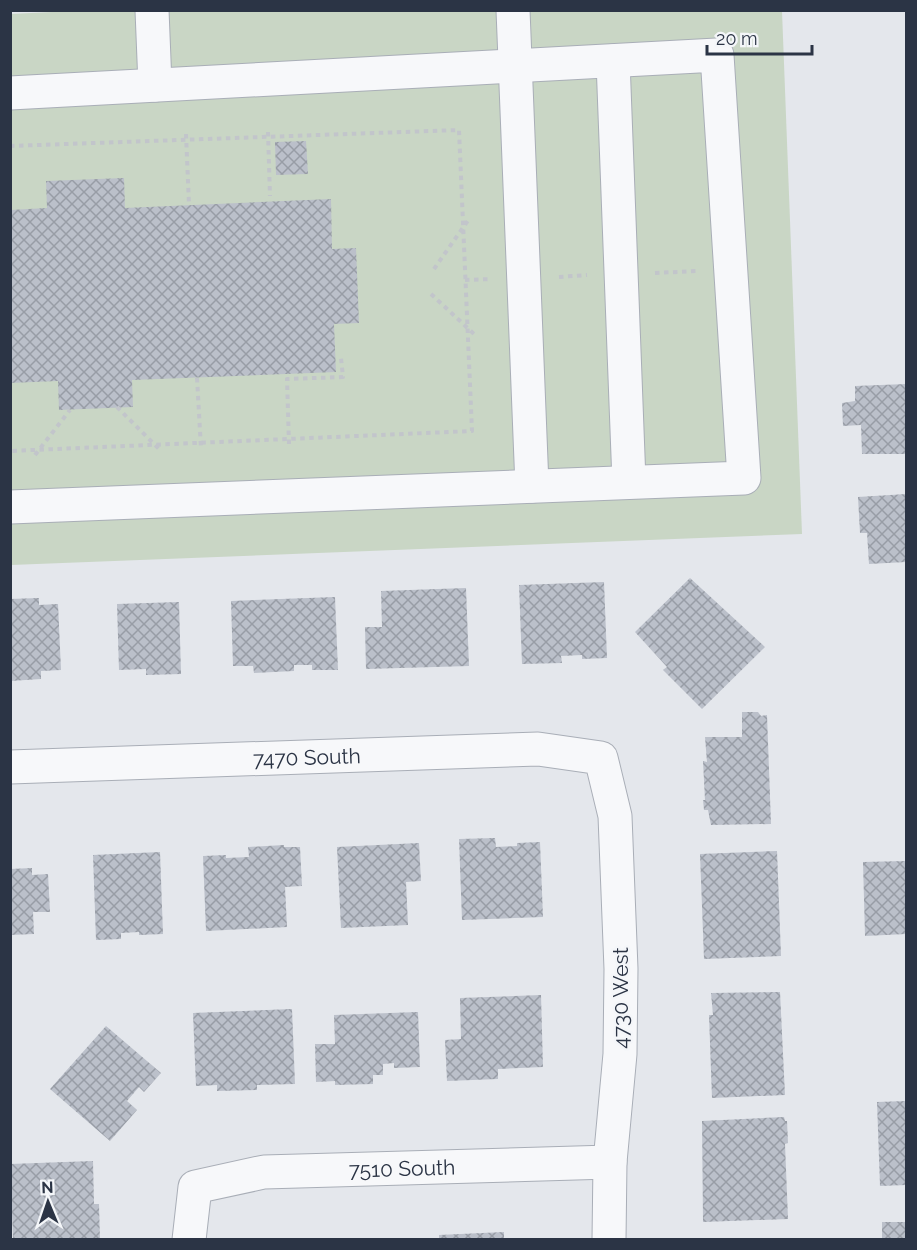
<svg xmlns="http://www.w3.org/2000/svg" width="917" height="1250" font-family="Raleway,sans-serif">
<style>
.grass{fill:#c9d6c5}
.building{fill:url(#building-cross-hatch)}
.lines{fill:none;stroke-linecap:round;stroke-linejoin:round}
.minor-casing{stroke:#a9aeb7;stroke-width:35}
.path{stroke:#c2c5cb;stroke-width:4;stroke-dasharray:4.5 4.5;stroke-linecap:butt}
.minor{stroke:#f7f8fa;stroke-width:33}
.labels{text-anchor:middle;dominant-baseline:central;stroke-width:5;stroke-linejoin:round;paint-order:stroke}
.street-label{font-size:21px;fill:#2b3445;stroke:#f4f6f9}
</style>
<defs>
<pattern id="building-cross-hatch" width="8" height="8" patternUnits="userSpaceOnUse" patternTransform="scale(1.5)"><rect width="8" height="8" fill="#bbc0ca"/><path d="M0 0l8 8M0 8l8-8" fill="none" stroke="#989da6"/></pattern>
</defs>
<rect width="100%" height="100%" fill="#e4e7ec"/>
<path class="grass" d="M 94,10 L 782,11 L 802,534 L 11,565 L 10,14 Z"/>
<g class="building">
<path d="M 306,141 L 308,174 L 276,175 L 275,142 Z"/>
<path d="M 124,178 L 125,208 L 331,199 L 332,249 L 356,248 L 359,323 L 334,324 L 336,372 L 132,380 L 133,407 L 59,410 L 58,381 L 10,383 L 10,210 L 47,208 L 46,181 Z"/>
<path d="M 906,384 L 906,454 L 862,454 L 861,425 L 843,426 L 842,403 L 855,401 L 855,386 Z"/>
<path d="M 906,494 L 906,562 L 869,564 L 867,533 L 860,533 L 858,497 Z"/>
<path d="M 690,578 L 765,647 L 702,709 L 663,670 L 667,667 L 635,632 Z"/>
<path d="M 604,582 L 607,658 L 582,659 L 582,655 L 561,656 L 562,663 L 522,664 L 519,585 Z"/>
<path d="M 466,588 L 469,666 L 366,669 L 365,627 L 382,627 L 381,591 Z"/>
<path d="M 335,597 L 338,670 L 312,670 L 312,665 L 294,665 L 294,671 L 254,673 L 253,666 L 233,666 L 231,601 Z"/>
<path d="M 39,598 L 39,605 L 58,604 L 61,670 L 41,671 L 41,679 L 10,681 L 10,599 Z"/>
<path d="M 179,602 L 181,674 L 146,675 L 146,669 L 119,670 L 117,604 Z"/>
<path d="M 742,712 L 758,712 L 761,716 L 767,715 L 771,824 L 711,825 L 708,810 L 704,810 L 703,800 L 705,800 L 703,761 L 707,762 L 705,737 L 742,737 Z"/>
<path d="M 495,838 L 496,847 L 517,846 L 517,843 L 540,842 L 543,917 L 462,920 L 459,839 Z"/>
<path d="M 419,843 L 421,881 L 406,882 L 408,925 L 341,928 L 337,847 Z"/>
<path d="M 284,845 L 284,847 L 300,847 L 302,886 L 285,887 L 287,927 L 206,931 L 203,856 L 226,855 L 226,858 L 249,857 L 248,847 Z"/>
<path d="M 777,851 L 781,956 L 704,959 L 700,854 Z"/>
<path d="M 160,852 L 163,934 L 139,935 L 139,932 L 121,933 L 121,939 L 96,940 L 93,855 Z"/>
<path d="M 906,861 L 906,934 L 865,936 L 863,862 Z"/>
<path d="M 32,868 L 32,875 L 48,874 L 50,912 L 33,912 L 34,934 L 10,935 L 10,869 Z"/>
<path d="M 780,992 L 785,1095 L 712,1098 L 709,1015 L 713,1015 L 711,993 Z"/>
<path d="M 541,995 L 543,1067 L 498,1069 L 498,1079 L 447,1081 L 445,1040 L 461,1039 L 460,998 Z"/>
<path d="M 292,1009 L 295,1084 L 257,1085 L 257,1090 L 217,1091 L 217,1085 L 196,1086 L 193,1013 Z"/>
<path d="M 418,1012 L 420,1067 L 394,1068 L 394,1063 L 383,1064 L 383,1075 L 373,1075 L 373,1084 L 335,1085 L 335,1081 L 316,1082 L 315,1044 L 335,1044 L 334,1015 Z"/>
<path d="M 106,1026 L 161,1073 L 144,1092 L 139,1087 L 127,1101 L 137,1110 L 110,1141 L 50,1089 Z"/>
<path d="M 906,1101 L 906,1185 L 880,1186 L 877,1102 Z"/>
<path d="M 784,1117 L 785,1121 L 787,1121 L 788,1143 L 785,1144 L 788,1219 L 703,1222 L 702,1121 Z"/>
<path d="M 93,1161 L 94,1204 L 99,1204 L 100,1240 L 13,1240 L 10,1164 Z"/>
<rect x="882" y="1222" width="24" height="18"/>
<path d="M 504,1232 L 504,1240 L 439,1240 L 439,1235 Z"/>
</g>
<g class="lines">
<defs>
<g id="minor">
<path d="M 152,10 L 155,85"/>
<path d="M 513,10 L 532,486"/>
<path d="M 613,61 L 629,482"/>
<path d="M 10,93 L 717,55 L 744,478 L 10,507"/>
<path id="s1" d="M 10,767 L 538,749 L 601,758 L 615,816 L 621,969 L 620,1054 L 610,1162 L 609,1240"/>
<path id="s2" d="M 189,1240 L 195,1187 L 264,1172 L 610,1162"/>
</g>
</defs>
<use href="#minor" class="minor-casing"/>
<g class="path">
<path d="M 268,132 L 270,196"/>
<path d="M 186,134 L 189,205"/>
<path d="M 10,146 L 459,130 L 472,431 L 10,451"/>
<path d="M 434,269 L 469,219"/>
<path d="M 655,273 L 698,271"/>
<path d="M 559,277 L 587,275"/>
<path d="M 465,280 L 491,279"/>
<path d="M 431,294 L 474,334"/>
<path d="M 197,378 L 201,448"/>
<path d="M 117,407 L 159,449"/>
<path d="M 289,444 L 287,379 L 343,377 L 341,358"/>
<path d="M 35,455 L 70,410"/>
</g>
<use href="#minor" class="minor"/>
</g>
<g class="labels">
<g class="street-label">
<text stroke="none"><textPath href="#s1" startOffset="297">7470 South</textPath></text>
<text transform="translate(620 998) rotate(-90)">4730 West</text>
<text stroke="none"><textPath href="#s2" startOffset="262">7510 South</textPath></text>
</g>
</g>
<rect width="917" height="1250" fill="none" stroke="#2b3445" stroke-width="24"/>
<g transform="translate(48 1202) rotate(358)" stroke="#f4f6f9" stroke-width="4.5" paint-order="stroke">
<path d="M0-4.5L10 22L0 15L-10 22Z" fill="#2b3445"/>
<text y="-9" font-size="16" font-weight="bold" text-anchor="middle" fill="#2b3445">N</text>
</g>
<path d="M707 45v9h105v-9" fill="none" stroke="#2b3445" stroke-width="3"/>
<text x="716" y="45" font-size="18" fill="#2b3445" stroke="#f4f6f9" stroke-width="4.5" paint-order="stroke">20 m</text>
</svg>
